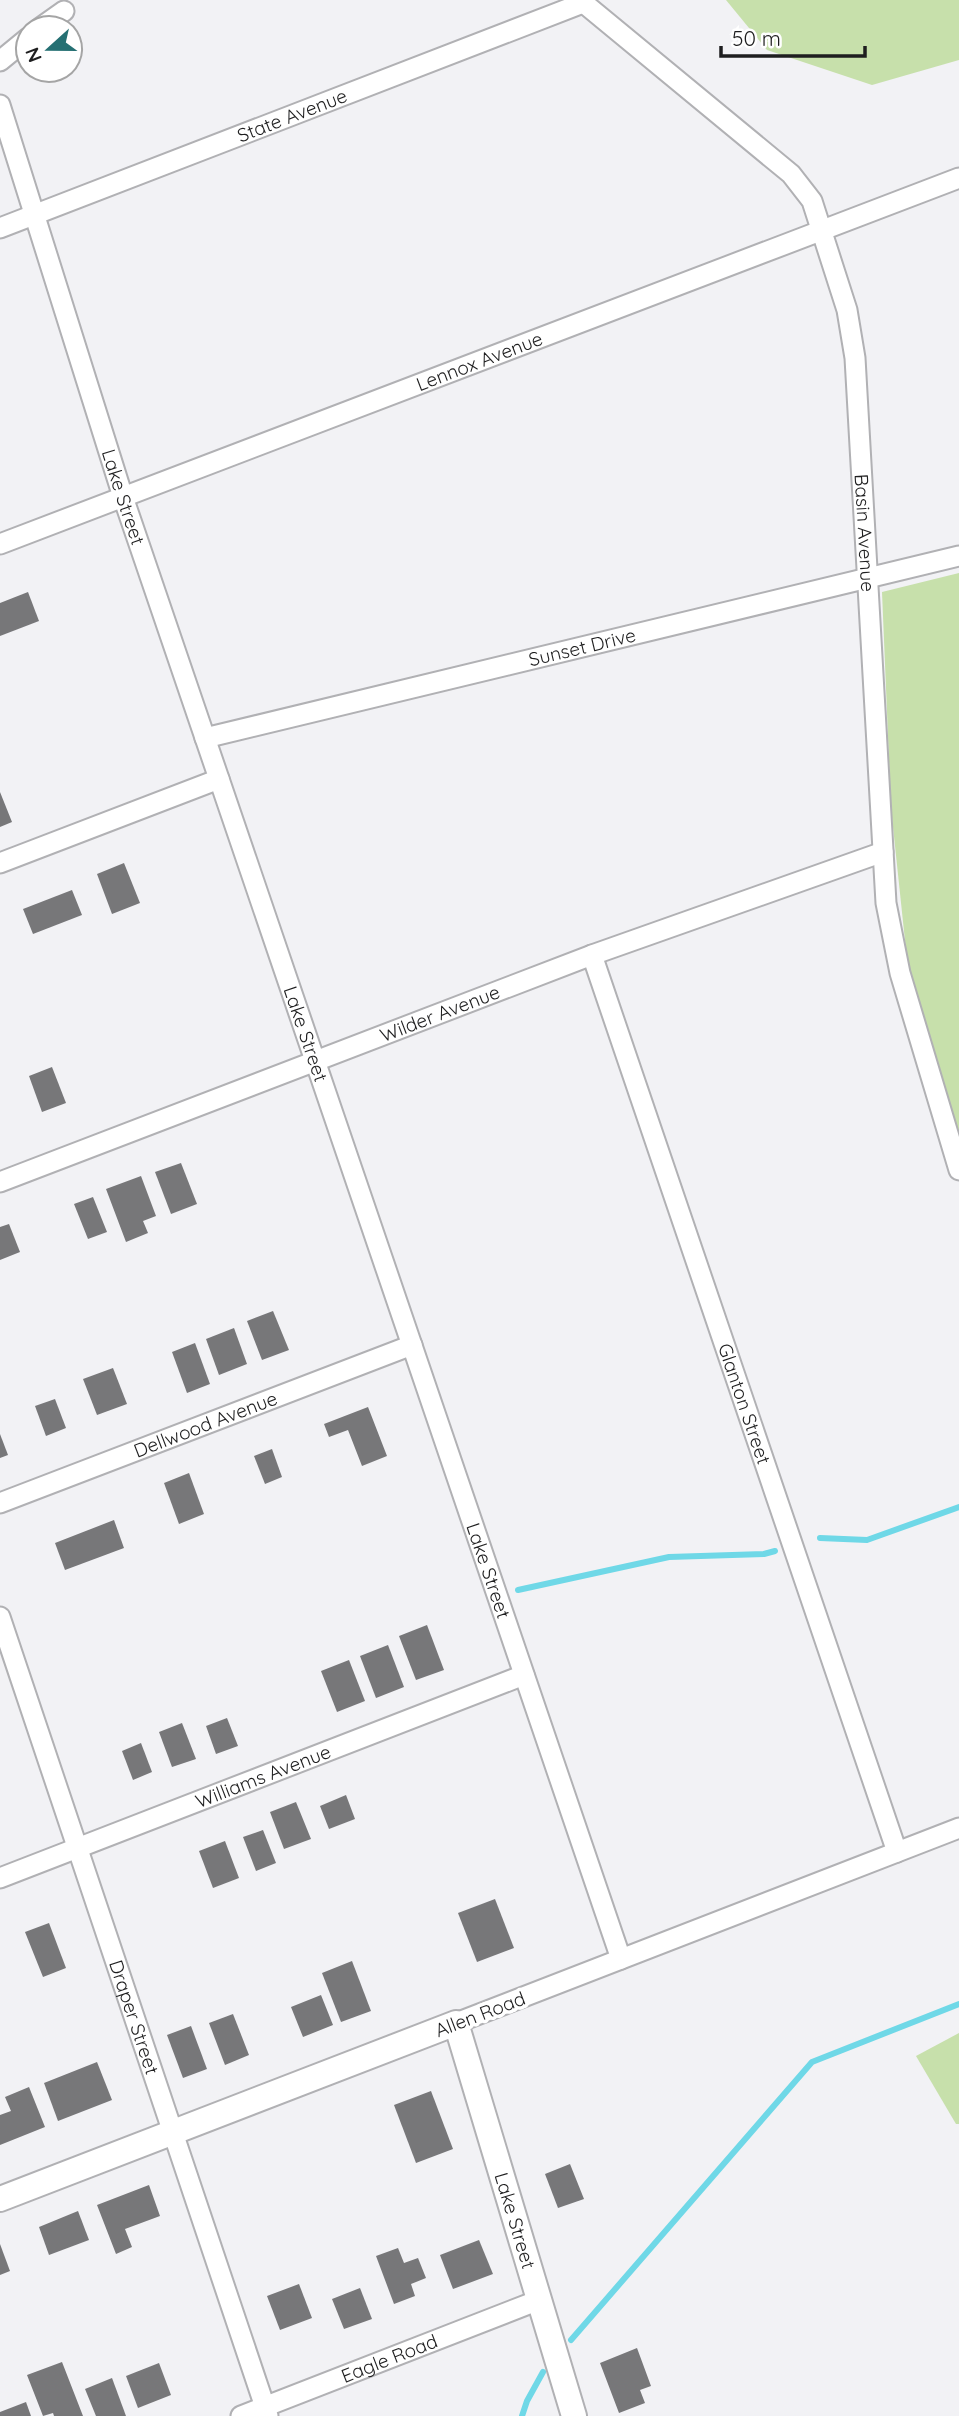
<svg xmlns="http://www.w3.org/2000/svg" width="959" height="2416" font-family="Quicksand,sans-serif">
<style>
.green{fill:#c7e0ab}
.lines{fill:none;stroke-linecap:round;stroke-linejoin:round}
.stream{stroke:#6fd8e7;stroke-width:6}
.building{fill:#777779}
.minor-casing{stroke:#b1b1b4;stroke-width:23}
.tertiary-casing{stroke:#b1b1b4;stroke-width:28}
.minor{stroke:#fff;stroke-width:19}
.tertiary{stroke:#fff;stroke-width:24}
.labels{text-anchor:middle;dominant-baseline:central;stroke-width:7;stroke-linejoin:round;paint-order:stroke}
.street-label{font-size:19px;fill:#1e1e1f;stroke:#fff}
</style>
<rect width="100%" height="100%" fill="#f2f2f5"/>
<g class="green">
<path d="M 726,0 L 959,0 L 959,60 L 872,85 L 767,50 Z"/>
<path d="M 959,573 L 959,1147 L 908,969 L 891,808 L 882,592 Z"/>
<path d="M 959,2033 L 959,2124 L 956,2124 L 916,2056 Z"/>
</g>
<g class="lines">
<g class="stream">
<path d="M 820,1538 L 867,1540 L 959,1507"/>
<path d="M 518,1590 L 669,1557 L 764,1554 L 775,1551"/>
<path d="M 571,2340 L 812,2062 L 959,2004"/>
<path d="M 522,2416 L 527,2401 L 543,2372"/>
</g>
</g>
<g class="building">
<path d="M 28,592 L 39,621 L 0,636 L 0,603 Z"/>
<path d="M 0,792 L 12,822 L 0,827 Z"/>
<path d="M 124,863 L 140,903 L 112,914 L 97,874 Z"/>
<path d="M 72,890 L 82,915 L 33,934 L 23,909 Z"/>
<path d="M 52,1067 L 66,1103 L 42,1112 L 29,1076 Z"/>
<path d="M 181,1163 L 197,1204 L 171,1214 L 155,1172 Z"/>
<path d="M 141,1176 L 156,1216 L 143,1221 L 148,1233 L 126,1242 L 106,1189 Z"/>
<path d="M 93,1197 L 107,1232 L 88,1239 L 74,1204 Z"/>
<path d="M 9,1224 L 20,1252 L 0,1260 L 0,1227 Z"/>
<path d="M 273,1311 L 289,1350 L 262,1360 L 247,1321 Z"/>
<path d="M 234,1328 L 247,1364 L 219,1375 L 206,1339 Z"/>
<path d="M 195,1343 L 210,1384 L 187,1393 L 172,1352 Z"/>
<path d="M 113,1368 L 127,1404 L 97,1415 L 83,1379 Z"/>
<path d="M 55,1399 L 66,1428 L 46,1436 L 35,1406 Z"/>
<path d="M 368,1407 L 387,1456 L 362,1466 L 348,1430 L 329,1437 L 324,1424 Z"/>
<path d="M 0,1434 L 8,1455 L 0,1458 Z"/>
<path d="M 272,1449 L 282,1477 L 265,1484 L 254,1456 Z"/>
<path d="M 189,1473 L 204,1514 L 179,1524 L 164,1483 Z"/>
<path d="M 114,1520 L 124,1548 L 65,1570 L 55,1543 Z"/>
<path d="M 427,1625 L 444,1670 L 416,1680 L 399,1636 Z"/>
<path d="M 388,1645 L 404,1687 L 376,1698 L 360,1656 Z"/>
<path d="M 349,1660 L 365,1701 L 337,1712 L 321,1671 Z"/>
<path d="M 227,1718 L 238,1746 L 216,1754 L 206,1726 Z"/>
<path d="M 182,1723 L 196,1759 L 172,1767 L 159,1732 Z"/>
<path d="M 141,1743 L 152,1772 L 133,1780 L 122,1751 Z"/>
<path d="M 346,1795 L 355,1819 L 329,1829 L 320,1806 Z"/>
<path d="M 296,1802 L 311,1839 L 284,1849 L 270,1812 Z"/>
<path d="M 263,1830 L 276,1863 L 256,1871 L 243,1837 Z"/>
<path d="M 225,1841 L 239,1878 L 213,1888 L 199,1851 Z"/>
<path d="M 495,1899 L 514,1948 L 477,1962 L 458,1913 Z"/>
<path d="M 49,1923 L 66,1968 L 43,1977 L 25,1932 Z"/>
<path d="M 352,1961 L 371,2011 L 341,2022 L 322,1973 Z"/>
<path d="M 321,1995 L 333,2025 L 303,2037 L 291,2007 Z"/>
<path d="M 233,2014 L 249,2055 L 225,2065 L 209,2023 Z"/>
<path d="M 191,2026 L 207,2069 L 183,2078 L 167,2035 Z"/>
<path d="M 97,2062 L 112,2100 L 58,2121 L 44,2083 Z"/>
<path d="M 29,2087 L 45,2127 L 0,2145 L 0,2115 L 11,2111 L 5,2097 Z"/>
<path d="M 431,2091 L 453,2149 L 416,2163 L 394,2105 Z"/>
<path d="M 570,2164 L 584,2199 L 558,2208 L 545,2174 Z"/>
<path d="M 149,2185 L 160,2216 L 125,2229 L 132,2247 L 116,2254 L 97,2205 Z"/>
<path d="M 78,2211 L 89,2240 L 49,2255 L 39,2227 Z"/>
<path d="M 479,2240 L 493,2274 L 453,2289 L 440,2255 Z"/>
<path d="M 0,2244 L 10,2271 L 0,2275 Z"/>
<path d="M 398,2248 L 404,2263 L 418,2258 L 426,2278 L 411,2284 L 415,2296 L 394,2304 L 376,2256 Z"/>
<path d="M 299,2284 L 312,2318 L 280,2330 L 267,2296 Z"/>
<path d="M 360,2288 L 372,2319 L 344,2329 L 332,2299 Z"/>
<path d="M 637,2348 L 651,2386 L 640,2390 L 645,2403 L 619,2413 L 600,2363 Z"/>
<path d="M 62,2362 L 83,2416 L 54,2416 L 53,2413 L 43,2416 L 27,2375 Z"/>
<path d="M 159,2363 L 171,2395 L 138,2408 L 126,2376 Z"/>
<path d="M 112,2378 L 126,2416 L 96,2416 L 85,2389 Z"/>
<path d="M 26,2402 L 31,2416 L 0,2416 L 0,2412 Z"/>
</g>
<g class="lines">
<defs>
<g id="minor">
<path id="s1" d="M 580,0 L 791,174 L 812,201 L 847,310 L 855,358 L 886,903 L 900,973 L 959,1170"/>
<path d="M 40,28 L 64,11"/>
<path d="M 0,61 L 28,38"/>
<path id="s2" d="M 0,105 L 123,497 L 621,1959"/>
<path id="s3" d="M 0,228 L 583,3"/>
<path id="s4" d="M 0,544 L 959,178"/>
<path id="s5" d="M 205,738 L 959,556"/>
<path d="M 0,863 L 219,779"/>
<path id="s6" d="M 592,955 L 897,1852"/>
<path id="s7" d="M 0,1182 L 592,955 L 883,852"/>
<path id="s8" d="M 0,1503 L 412,1345"/>
<path id="s9" d="M 0,1617 L 268,2416"/>
<path id="s10" d="M 0,1878 L 524,1675"/>
<path d="M 456,2023 L 959,1828"/>
<path id="s11" d="M 241,2416 L 539,2300"/>
</g>
<g id="tertiary">
<path id="s12" d="M 0,2199 L 456,2023 L 574,2416"/>
</g>
</defs>
<use href="#minor" class="minor-casing"/>
<use href="#tertiary" class="tertiary-casing"/>
<use href="#minor" class="minor"/>
<use href="#tertiary" class="tertiary"/>
</g>
<g class="labels">
<g class="street-label">
<text stroke="none"><textPath href="#s3" startOffset="313">State Avenue</textPath></text>
<text stroke="none"><textPath href="#s4" startOffset="513">Lennox Avenue</textPath></text>
<text stroke="none"><textPath href="#s2" startOffset="411">Lake Street</textPath></text>
<text stroke="none"><textPath href="#s1" startOffset="646">Basin Avenue</textPath></text>
<text stroke="none"><textPath href="#s5" startOffset="388">Sunset Drive</textPath></text>
<text stroke="none"><textPath href="#s7" startOffset="471">Wilder Avenue</textPath></text>
<text stroke="none"><textPath href="#s2" startOffset="978">Lake Street</textPath></text>
<text stroke="none"><textPath href="#s6" startOffset="474">Glanton Street</textPath></text>
<text stroke="none"><textPath href="#s8" startOffset="220">Dellwood Avenue</textPath></text>
<text stroke="none"><textPath href="#s2" startOffset="1545">Lake Street</textPath></text>
<text stroke="none"><textPath href="#s10" startOffset="282">Williams Avenue</textPath></text>
<text transform="translate(480 2014) rotate(-21)">Allen Road</text>
<text stroke="none"><textPath href="#s9" startOffset="422">Draper Street</textPath></text>
<text stroke="none"><textPath href="#s12" startOffset="695">Lake Street</textPath></text>
<text stroke="none"><textPath href="#s11" startOffset="159">Eagle Road</textPath></text>
</g>
</g>
<g transform="translate(49 49) rotate(249)"><circle r="33" fill="#ffffff" stroke="#a5a5a5" stroke-width="2"/>
<path d="M0-5L12 26L0 18L-12 26Z" fill="#257073"/>
<text y="-10" font-size="19" font-weight="bold" text-anchor="middle" fill="#1e1e1f">N</text>
</g>
<path d="M721 46v10h144v-10" fill="none" stroke="#1e1e1f" stroke-width="3.5"/>
<text x="732" y="46" font-size="21" fill="#1e1e1f" stroke="#ffffff" stroke-width="5" paint-order="stroke">50 m</text>
</svg>
